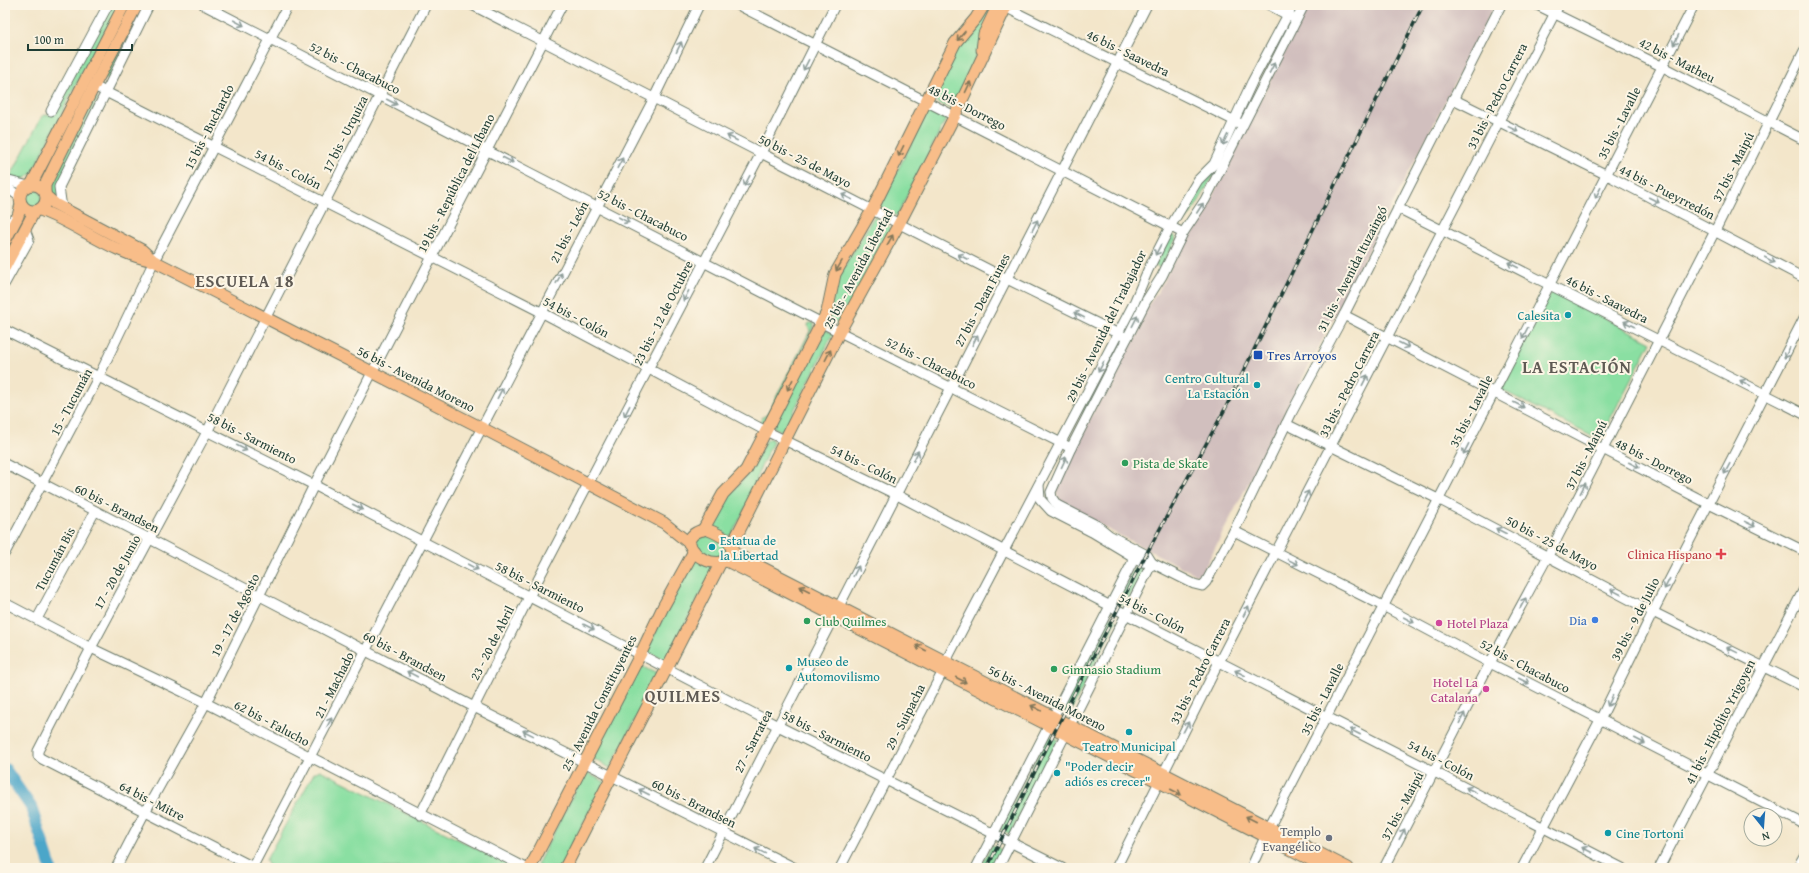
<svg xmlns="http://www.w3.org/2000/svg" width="1809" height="873" font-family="'Gentium Book Plus',serif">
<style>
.industrial{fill:#d1bfbe}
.green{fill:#8adfa2;stroke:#548e6b}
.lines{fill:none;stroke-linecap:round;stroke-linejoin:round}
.river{stroke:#4ba6c9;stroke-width:12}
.minor-casing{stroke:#697868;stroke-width:11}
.major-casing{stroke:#697868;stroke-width:13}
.minor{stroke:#fff;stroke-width:9}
.major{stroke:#f8bd89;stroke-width:11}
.rail-casing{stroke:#1f3d34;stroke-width:3.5}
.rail{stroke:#fcf5e5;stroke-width:2;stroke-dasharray:6;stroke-linecap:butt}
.oneway{stroke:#8f9e9a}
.oneway2{stroke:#81775a}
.culture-dot{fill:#0f9aa8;stroke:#fcf5e5;stroke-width:1.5}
.transit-dot{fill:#1a4fb4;stroke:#fcf5e5;stroke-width:1.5}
.leisure-dot{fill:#2e9e5b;stroke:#fcf5e5;stroke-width:1.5}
.health-dot{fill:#e0444e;stroke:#fcf5e5;stroke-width:1.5}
.shop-dot{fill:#3f7fe0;stroke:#fcf5e5;stroke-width:1.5}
.hotel-dot{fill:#d1479c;stroke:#fcf5e5;stroke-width:1.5}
.worship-dot{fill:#6b7280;stroke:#fcf5e5;stroke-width:1.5}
.labels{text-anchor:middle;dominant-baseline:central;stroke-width:4;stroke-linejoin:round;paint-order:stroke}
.street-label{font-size:13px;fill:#1f3d34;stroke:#fcf5e5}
.culture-label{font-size:13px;fill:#0d838f;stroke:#fcf5e5;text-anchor:start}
.transit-label{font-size:13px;fill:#164399;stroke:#fcf5e5;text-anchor:start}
.leisure-label{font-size:13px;fill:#27864d;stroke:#fcf5e5;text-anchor:start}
.health-label{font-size:13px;fill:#be3a42;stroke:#fcf5e5;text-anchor:end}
.shop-label{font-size:13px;fill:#366cbe;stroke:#fcf5e5;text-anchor:end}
.hotel-label{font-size:13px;fill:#b23c85;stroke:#fcf5e5;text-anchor:start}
.worship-label{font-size:13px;fill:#5b616d;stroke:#fcf5e5;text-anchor:end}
.district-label{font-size:17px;font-weight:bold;letter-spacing:1px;fill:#5f5a54;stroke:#fcf5e5}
</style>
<rect width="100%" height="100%" fill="#fcf5e5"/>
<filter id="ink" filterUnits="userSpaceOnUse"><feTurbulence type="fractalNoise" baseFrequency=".025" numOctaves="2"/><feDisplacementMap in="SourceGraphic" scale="8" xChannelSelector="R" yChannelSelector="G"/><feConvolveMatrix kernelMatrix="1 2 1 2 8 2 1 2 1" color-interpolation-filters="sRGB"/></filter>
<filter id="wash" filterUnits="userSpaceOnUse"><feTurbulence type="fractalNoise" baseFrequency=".012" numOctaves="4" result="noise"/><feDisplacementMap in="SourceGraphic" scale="16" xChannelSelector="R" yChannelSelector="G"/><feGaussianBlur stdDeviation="0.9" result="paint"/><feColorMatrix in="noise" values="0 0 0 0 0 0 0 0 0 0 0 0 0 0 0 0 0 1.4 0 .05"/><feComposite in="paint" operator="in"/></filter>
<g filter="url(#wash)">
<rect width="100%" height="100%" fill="#f3e6ca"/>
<path class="industrial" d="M 1308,5 L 1495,5 L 1202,573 L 1195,574 L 1113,532 L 1060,502 L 1056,491 L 1062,479 L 1067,463 L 1147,307 L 1159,290 L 1186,236 L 1205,211 Z"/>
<g class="green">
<path d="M 110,5 L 119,5 L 73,90 L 32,174 L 22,180 L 9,179 L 42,116 L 53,113 Z"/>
<path d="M 140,5 L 145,5 L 108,79 L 103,76 Z"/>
<path d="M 992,5 L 976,57 L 956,101 C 951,111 943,105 935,101 L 934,95 L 957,46 L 987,8 Z"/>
<path d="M 92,95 L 98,98 L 58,201 C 52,196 48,193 50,184 Z"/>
<path d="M 928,110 L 946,119 L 897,216 L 879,207 Z"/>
<path d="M 1235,128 L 1237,129 C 1230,143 1191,224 1180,224 L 1178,221 L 1199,185 L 1216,167 Z"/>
<circle cx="33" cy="198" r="9"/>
<path d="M 873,218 L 877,218 L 888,224 L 890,230 L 841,320 L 834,323 L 832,322 L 829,316 L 837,279 Z"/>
<path d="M 1174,235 L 1176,239 L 1161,268 L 1155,265 L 1170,236 Z"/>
<path d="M 1552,291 L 1651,342 L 1599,440 L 1500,389 Z"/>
<path d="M 809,323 L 814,323 L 814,326 L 766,423 L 761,423 L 762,417 L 767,415 L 810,331 L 808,325 Z"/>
<path d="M 823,329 L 833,334 L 783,432 L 773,427 Z"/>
<path d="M 1118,343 L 1119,343 L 1084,414 L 1082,413 Z"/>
<path d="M 771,438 L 773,442 L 758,473 L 755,490 L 732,534 L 728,536 L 711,525 L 726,498 L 745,478 L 766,441 Z"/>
<path d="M 701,534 L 713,537 L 726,545 L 729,554 L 720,560 C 709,556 696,553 695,540 Z"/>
<path d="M 694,558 L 714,568 L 666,661 L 646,651 Z"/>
<path d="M 1135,566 L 1141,567 L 1143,572 L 1125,606 L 1115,601 Z"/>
<path d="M 1107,615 L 1117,620 L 1069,715 L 1059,710 Z"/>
<path d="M 639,665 L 659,675 L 610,768 L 590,757 Z"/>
<path d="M 1048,735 L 1058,740 L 1010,834 L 1000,829 Z"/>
<path d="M 320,770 L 515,868 L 274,868 L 268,865 L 266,860 L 314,773 Z"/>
<path d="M 585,772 L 605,782 L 560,868 L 544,868 L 537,865 Z"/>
<path d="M 992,845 L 1002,850 L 993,868 L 980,868 Z"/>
</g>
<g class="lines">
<path class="river" d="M 5,769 L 31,807 L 51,868"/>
</g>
</g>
<g filter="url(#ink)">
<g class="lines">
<defs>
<g id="minor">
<path d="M 204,5 L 822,323 L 1071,448"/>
<path d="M 472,5 L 1007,279 L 1127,338"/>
<path d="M 738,5 L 1183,233"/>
<path d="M 1001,5 L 1239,123"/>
<path d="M 1269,5 L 1293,18"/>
<path d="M 1537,5 L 1663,67 L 1804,140"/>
<path d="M 1803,5 L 1804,6"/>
<path d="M 94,86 L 541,312 L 766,431 L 897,495 L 1118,610 L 1622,868"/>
<path d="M 1453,99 L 1607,175 L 1804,278"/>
<path d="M 51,111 L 108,5"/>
<path d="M 5,180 L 29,186"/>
<path d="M 5,186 L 20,197"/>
<path d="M 62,208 L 59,187 L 149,5"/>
<path d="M 1398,208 L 1804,414"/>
<path d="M 5,225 L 17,217"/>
<path d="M 5,283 L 29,240 L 25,229"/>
<path d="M 1344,315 L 1709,504 L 1804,551"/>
<path d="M 5,330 L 314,485 L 776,725 L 1062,868"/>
<path d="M 1286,424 L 1440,500 L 1653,612 L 1804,687"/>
<path d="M 5,464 L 474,707 L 795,868"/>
<path d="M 1039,485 L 1040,499 L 1051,511 L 1092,532 L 1142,562 L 1152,563 L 1194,584 L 1202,586 L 1206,582 L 1234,531 L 1292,412 L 1344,315 L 1501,5"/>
<path d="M 1234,531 L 1383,606 L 1490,663 L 1804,824"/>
<path d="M 5,553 L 99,376 L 154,261 L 288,5"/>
<path d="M 1152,563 L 1147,555 L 1109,535 L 1098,526 L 1057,505 L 1052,498 L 1051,492 L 1071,448 L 1146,301 L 1162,276 L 1183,233 L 1205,200 L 1304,5"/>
<path d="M 5,603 L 91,648 L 206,703 L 526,868"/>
<path d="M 37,619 L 95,511"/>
<path d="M 420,815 L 529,597 L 761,153 L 835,5"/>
<path d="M 116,868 L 145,812 L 206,703 L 314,485 L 562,5"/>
<path d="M 252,868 L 654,98 L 699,5"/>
<path d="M 255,868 L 42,759 L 38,756 L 38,751 L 91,648 L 208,430 L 426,5"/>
<path d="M 705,868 C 851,580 1001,293 1147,5"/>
<path d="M 840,868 L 943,671 L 946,661 L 1134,303 L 1148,270 L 1170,227 L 1198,180 L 1214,164 L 1252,82 L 1293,5"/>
<path d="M 976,868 L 1132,563 L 1133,553"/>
<path d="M 998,868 L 1152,563"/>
<path d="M 1116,868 L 1219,662 L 1559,5"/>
<path d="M 1251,868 L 1269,828 L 1694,5"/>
<path d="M 1384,868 L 1490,663 L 1548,556 L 1715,231 L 1804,51"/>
<path d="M 1522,868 L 1600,720 L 1653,612 L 1804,318"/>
<path d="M 1659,868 L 1804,589"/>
<path d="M 1797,868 L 1804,856"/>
</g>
<g id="major">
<path d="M 982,50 L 984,34 L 998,5"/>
<circle cx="33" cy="198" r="13"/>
<path d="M 31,185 L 124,5"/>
<path d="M 45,192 L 45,185 L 94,86 L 137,5"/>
<path d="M 47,197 L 55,204 L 142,250 L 154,261 L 482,428 L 664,523 L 690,544"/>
<path d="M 40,210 C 78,224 113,254 154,261"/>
<path d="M 5,241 L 18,216 L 21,204"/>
<path d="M 5,267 L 34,212"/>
<path d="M 706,529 C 719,534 740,543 729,560 C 713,567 692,558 689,540 C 693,533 698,531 706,529 Z"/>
<path d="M 703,530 L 723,494 L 746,470 L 827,312 L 835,274 L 872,210 L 955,43 L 976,18 L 984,5"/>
<path d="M 731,547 L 840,331 L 899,224 L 955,115 L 1007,5"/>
<path d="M 732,552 L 1348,868"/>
<path d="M 727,561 L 1327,868"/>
<path d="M 530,868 L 641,653 L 663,607 L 694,551"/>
<path d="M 565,868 L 721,562"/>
</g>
</defs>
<use href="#minor" class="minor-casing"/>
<use href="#major" class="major-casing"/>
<use href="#minor" class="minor"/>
<use href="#major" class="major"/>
<defs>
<path id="rail" d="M 987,868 L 1056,729 L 1142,562 L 1225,409 L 1423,5"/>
</defs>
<use href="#rail" class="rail-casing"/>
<use href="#rail" class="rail"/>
</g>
<defs><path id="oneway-shaft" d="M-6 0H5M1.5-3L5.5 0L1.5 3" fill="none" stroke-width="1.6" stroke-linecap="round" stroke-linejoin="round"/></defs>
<g class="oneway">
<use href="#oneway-shaft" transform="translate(239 23) rotate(28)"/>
<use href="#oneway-shaft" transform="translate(1676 40) rotate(117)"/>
<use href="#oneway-shaft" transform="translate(679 47) rotate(-64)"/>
<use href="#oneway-shaft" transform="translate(806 65) rotate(117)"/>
<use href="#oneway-shaft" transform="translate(1272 68) rotate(-63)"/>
<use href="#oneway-shaft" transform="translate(392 102) rotate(27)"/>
<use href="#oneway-shaft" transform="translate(1513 129) rotate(26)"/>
<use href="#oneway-shaft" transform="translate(732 138) rotate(-153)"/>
<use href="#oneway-shaft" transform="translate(1225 140) rotate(116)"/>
<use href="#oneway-shaft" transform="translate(508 160) rotate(27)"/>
<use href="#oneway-shaft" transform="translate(620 163) rotate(-62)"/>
<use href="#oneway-shaft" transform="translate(747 181) rotate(118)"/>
<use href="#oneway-shaft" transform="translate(1598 193) rotate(117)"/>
<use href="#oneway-shaft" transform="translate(847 197) rotate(-153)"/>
<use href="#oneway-shaft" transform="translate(1654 200) rotate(27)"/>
<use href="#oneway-shaft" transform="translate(1200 208) rotate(-57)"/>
<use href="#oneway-shaft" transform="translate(624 220) rotate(28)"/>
<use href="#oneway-shaft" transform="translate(1035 225) rotate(-63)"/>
<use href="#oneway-shaft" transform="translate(1158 250) rotate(117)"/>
<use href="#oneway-shaft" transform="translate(963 257) rotate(-153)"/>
<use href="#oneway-shaft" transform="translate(1770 260) rotate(28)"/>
<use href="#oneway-shaft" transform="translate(1513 265) rotate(-153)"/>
<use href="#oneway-shaft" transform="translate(559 278) rotate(-62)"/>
<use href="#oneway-shaft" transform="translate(686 296) rotate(117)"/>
<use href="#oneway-shaft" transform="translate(1079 315) rotate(-153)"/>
<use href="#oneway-shaft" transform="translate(1135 321) rotate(-63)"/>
<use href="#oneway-shaft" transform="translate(1629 324) rotate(-153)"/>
<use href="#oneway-shaft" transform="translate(1525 333) rotate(117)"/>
<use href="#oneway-shaft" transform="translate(975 340) rotate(-62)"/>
<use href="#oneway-shaft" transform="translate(1404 345) rotate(27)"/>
<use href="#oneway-shaft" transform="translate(1787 353) rotate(117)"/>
<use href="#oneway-shaft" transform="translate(1101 367) rotate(117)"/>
<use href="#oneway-shaft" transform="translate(1365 380) rotate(-63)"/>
<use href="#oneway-shaft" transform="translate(1745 383) rotate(-153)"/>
<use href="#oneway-shaft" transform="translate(500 393) rotate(-63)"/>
<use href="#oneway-shaft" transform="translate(1519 405) rotate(27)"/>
<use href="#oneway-shaft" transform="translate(627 411) rotate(117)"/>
<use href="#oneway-shaft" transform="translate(242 448) rotate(27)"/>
<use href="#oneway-shaft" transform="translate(1466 449) rotate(117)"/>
<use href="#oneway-shaft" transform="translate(916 456) rotate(-64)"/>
<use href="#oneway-shaft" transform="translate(1064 462) rotate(-65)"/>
<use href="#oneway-shaft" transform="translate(1634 465) rotate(27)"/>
<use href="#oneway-shaft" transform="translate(1727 469) rotate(118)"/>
<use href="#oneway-shaft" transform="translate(1583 488) rotate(-63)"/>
<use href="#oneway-shaft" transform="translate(1306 496) rotate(-63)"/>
<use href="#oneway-shaft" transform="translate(358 507) rotate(27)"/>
<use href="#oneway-shaft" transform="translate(1750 524) rotate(26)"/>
<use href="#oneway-shaft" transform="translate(1501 531) rotate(-153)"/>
<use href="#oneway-shaft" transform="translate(1293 562) rotate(26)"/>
<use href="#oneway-shaft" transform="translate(473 567) rotate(28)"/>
<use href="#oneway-shaft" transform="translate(856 571) rotate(-62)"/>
<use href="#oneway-shaft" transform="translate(1667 584) rotate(117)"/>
<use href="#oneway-shaft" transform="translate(1616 592) rotate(-152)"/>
<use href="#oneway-shaft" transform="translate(1523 603) rotate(-61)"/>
<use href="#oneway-shaft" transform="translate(1246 611) rotate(-62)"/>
<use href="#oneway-shaft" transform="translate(1409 620) rotate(28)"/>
<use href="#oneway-shaft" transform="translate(589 627) rotate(27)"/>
<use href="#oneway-shaft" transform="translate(1732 650) rotate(-154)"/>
<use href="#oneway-shaft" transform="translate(1240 673) rotate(-153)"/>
<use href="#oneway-shaft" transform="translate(412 674) rotate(-152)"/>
<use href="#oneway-shaft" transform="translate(1524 681) rotate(27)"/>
<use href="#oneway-shaft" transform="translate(1610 701) rotate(116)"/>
<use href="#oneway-shaft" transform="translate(1462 718) rotate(-63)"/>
<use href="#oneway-shaft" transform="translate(329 723) rotate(-63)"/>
<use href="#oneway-shaft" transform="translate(1186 727) rotate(-63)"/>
<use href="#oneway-shaft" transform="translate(1355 732) rotate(-153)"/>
<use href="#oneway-shaft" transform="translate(528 733) rotate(-154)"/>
<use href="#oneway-shaft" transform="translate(1640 741) rotate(27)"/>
<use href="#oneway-shaft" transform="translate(1471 790) rotate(-153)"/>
<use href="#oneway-shaft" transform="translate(644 792) rotate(-153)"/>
<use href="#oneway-shaft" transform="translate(1402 834) rotate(-62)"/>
<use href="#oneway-shaft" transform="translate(1587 850) rotate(-153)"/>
<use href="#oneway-shaft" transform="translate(760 851) rotate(-154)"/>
</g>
<g class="oneway2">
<use href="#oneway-shaft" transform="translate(961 36) rotate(131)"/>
<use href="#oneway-shaft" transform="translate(968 87) rotate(-65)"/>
<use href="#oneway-shaft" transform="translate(901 151) rotate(116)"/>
<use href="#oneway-shaft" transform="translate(890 240) rotate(-61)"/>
<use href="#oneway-shaft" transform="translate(839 266) rotate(120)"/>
<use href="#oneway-shaft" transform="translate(828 355) rotate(-63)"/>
<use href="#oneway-shaft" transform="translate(790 385) rotate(117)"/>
<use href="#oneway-shaft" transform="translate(805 589) rotate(-153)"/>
<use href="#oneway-shaft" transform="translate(921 648) rotate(-153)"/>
<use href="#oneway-shaft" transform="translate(961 680) rotate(27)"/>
<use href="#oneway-shaft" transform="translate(1036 708) rotate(-152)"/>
<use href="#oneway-shaft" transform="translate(1176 792) rotate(27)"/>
<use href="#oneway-shaft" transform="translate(1251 819) rotate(-153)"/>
</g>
</g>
<g class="culture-dot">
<circle cx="1568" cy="315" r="4"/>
<circle cx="1257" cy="385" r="4"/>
<circle cx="712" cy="547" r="4"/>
<circle cx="789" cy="668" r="4"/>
<circle cx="1129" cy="732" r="4"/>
<circle cx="1057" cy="773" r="4"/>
<circle cx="1608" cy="833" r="4"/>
</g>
<rect class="transit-dot" x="1253" y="350" width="10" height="10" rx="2"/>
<g class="leisure-dot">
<circle cx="1125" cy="463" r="4"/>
<circle cx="807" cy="621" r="4"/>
<circle cx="1054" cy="669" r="4"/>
</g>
<path class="health-dot" d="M1719 548h4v4h4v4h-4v4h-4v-4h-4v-4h4z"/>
<circle class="shop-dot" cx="1595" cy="620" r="4"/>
<g class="hotel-dot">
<circle cx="1439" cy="623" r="4"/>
<circle cx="1486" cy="689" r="4"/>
</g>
<circle class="worship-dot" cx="1329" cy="838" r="4"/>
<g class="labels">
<g class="street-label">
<text transform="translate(1128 53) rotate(26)">46 bis - Saavedra</text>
<text transform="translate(1677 60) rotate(27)">42 bis - Matheu</text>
<text transform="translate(355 68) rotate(27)">52 bis - Chacabuco</text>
<text transform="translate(1497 96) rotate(-63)">33 bis - Pedro Carrera</text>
<text transform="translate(967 107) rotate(27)">48 bis - Dorrego</text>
<text transform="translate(1619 123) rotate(-63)">35 bis - Lavalle</text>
<text transform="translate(209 127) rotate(-63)">15 bis - Buchardo</text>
<text transform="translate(345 134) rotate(-63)">17 bis - Urquiza</text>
<text transform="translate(805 161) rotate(27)">50 bis - 25 de Mayo</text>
<text transform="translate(1733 167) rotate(-63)">37 bis - Maipú</text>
<text transform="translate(288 169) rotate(27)">54 bis - Colón</text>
<text transform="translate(456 183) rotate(-63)">19 bis - República del Líbano</text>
<text transform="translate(1667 192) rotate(27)">44 bis - Pueyrredón</text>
<text transform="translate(643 215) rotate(27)">52 bis - Chacabuco</text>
<text transform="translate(569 232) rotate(-62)">21 bis - León</text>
<text transform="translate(858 269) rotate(-62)">25 bis - Avenida Libertad</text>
<text transform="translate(1352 269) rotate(-63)">31 bis - Avenida Ituzaingó</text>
<text transform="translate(1607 299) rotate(27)">46 bis - Saavedra</text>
<text transform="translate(982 300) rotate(-62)">27 bis - Dean Funes</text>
<text transform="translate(663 313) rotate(-63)">23 bis - 12 de Octubre</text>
<text transform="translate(576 317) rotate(28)">54 bis - Colón</text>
<text transform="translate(1106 326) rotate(-64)">29 bis - Avenida del Trabajador</text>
<text transform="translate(931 363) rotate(27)">52 bis - Chacabuco</text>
<text transform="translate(416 379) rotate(27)">56 bis - Avenida Moreno</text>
<text transform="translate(1349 384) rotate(-63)">33 bis - Pedro Carrera</text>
<text transform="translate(71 402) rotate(-62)">15 - Tucumán</text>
<text transform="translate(1471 411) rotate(-63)">35 bis - Lavalle</text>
<text transform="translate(252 438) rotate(27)">58 bis - Sarmiento</text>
<text transform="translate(1586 455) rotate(-63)">37 bis - Maipú</text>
<text transform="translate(1654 461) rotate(27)">48 bis - Dorrego</text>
<text transform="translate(864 464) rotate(26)">54 bis - Colón</text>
<text transform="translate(117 508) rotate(27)">60 bis - Brandsen</text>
<text transform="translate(1552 543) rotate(28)">50 bis - 25 de Mayo</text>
<text transform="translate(55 559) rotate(-62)">Tucumán Bis</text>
<text transform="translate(117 572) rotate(-61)">17 - 20 de Junio</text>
<text transform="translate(540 587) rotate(27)">58 bis - Sarmiento</text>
<text transform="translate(1152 613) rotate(27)">54 bis - Colón</text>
<text transform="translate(235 615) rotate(-63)">19 - 17 de Agosto</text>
<text transform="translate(1635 619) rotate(-63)">39 bis - 9 de Julio</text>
<text transform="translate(492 643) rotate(-63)">23 - 20 de Abril</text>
<text transform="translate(405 656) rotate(28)">60 bis - Brandsen</text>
<text transform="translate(1525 666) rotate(28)">52 bis - Chacabuco</text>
<text transform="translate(1200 671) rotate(-63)">33 bis - Pedro Carrera</text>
<text transform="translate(334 685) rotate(-63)">21 - Machado</text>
<text transform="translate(1047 698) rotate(27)">56 bis - Avenida Moreno</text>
<text transform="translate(1322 699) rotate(-63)">35 bis - Lavalle</text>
<text transform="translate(599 703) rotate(-63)">25 - Avenida Constituyentes</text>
<text transform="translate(905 717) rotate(-63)">29 - Suipacha</text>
<text transform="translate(1720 722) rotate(-63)">41 bis - Hipólito Yrigoyen</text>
<text transform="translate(272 723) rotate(28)">62 bis - Falucho</text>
<text transform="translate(827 736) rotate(27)">58 bis - Sarmiento</text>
<text transform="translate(753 741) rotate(-63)">27 - Sarratea</text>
<text transform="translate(1441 760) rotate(27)">54 bis - Colón</text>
<text transform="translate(152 801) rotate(27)">64 bis - Mitre</text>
<text transform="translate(694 803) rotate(27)">60 bis - Brandsen</text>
<text transform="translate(1402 806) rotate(-62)">37 bis - Maipú</text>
</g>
<g class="culture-label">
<text x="1560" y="315" text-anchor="end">Calesita</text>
<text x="1249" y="378" text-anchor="end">Centro Cultural<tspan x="1249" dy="15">La Estación</tspan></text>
<text x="720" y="540">Estatua de<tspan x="720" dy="15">la Libertad</tspan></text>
<text x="797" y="661">Museo de<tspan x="797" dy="15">Automovilismo</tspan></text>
<text x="1129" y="746" text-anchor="middle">Teatro Municipal</text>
<text x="1065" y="766">"Poder decir<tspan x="1065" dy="15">adiós es crecer"</tspan></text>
<text x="1616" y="833">Cine Tortoni</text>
</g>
<g class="transit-label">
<text x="1267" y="355">Tres Arroyos</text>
</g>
<g class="leisure-label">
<text x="1133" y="463">Pista de Skate</text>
<text x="815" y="621">Club Quilmes</text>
<text x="1062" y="669">Gimnasio Stadium</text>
</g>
<g class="health-label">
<text x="1712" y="554">Clinica Hispano</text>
</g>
<g class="shop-label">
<text x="1587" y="620">Dia</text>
</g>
<g class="hotel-label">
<text x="1447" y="623">Hotel Plaza</text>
<text x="1478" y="682" text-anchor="end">Hotel La<tspan x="1478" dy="15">Catalana</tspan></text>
</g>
<g class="worship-label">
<text x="1321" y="831">Templo<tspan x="1321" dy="15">Evangélico</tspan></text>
</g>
<g class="district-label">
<text x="245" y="280">ESCUELA 18</text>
<text x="1577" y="366">LA ESTACIÓN</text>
<text x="683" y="695">QUILMES</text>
</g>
</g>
<rect width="1809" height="873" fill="none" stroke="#fcf5e5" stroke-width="20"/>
<g transform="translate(1763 827) rotate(163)"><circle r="19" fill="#fcf5e5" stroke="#a4ab9e"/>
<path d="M0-3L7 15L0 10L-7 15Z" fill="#1f6fb2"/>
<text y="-6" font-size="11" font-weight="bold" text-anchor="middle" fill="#1f3d34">N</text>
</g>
<path d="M28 44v6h104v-6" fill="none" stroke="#1f3d34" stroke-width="2"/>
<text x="34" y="44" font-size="12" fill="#1f3d34" stroke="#fcf5e5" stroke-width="3" paint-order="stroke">100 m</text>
</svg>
